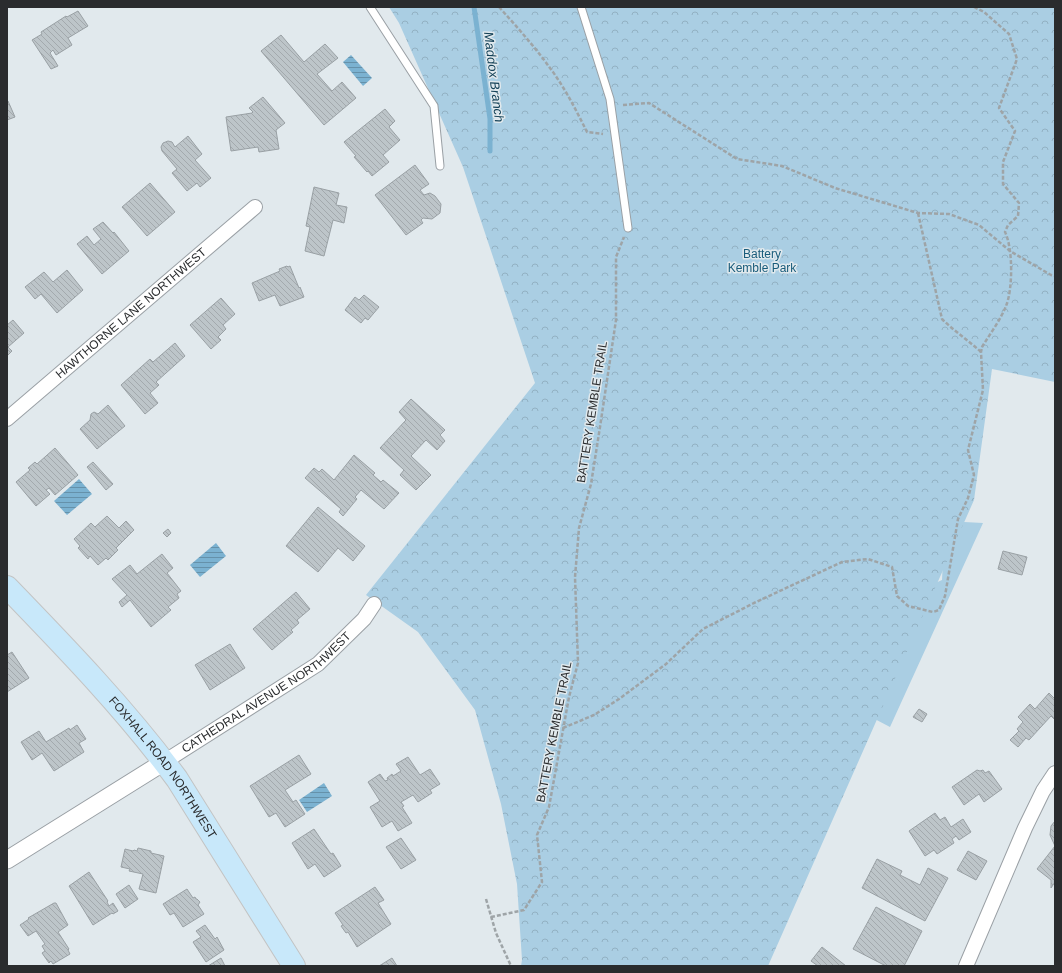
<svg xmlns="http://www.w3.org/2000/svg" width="1062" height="973" font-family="Arial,sans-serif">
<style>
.green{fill:#aacee3}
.park{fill:url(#park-crowns)}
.water{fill:url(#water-rules)}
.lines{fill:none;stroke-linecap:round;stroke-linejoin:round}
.stream{stroke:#7bb2d1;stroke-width:5}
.building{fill:url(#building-back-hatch);stroke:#99a0a4}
.service-casing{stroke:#9aa0a5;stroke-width:9}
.minor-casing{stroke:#9aa0a5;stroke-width:16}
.tertiary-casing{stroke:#9aa0a5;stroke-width:19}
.primary-casing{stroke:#c3c4c4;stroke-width:24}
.path{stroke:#9ea4a7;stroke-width:2.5;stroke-dasharray:4 2;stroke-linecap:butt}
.service{stroke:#fff;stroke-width:7}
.minor{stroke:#fff;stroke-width:14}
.tertiary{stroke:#fff;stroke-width:17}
.primary{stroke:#c8e8fa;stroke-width:22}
.labels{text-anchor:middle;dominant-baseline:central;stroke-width:3;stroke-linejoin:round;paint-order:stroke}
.park-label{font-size:12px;fill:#195c7b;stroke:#e1e9ed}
.street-label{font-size:12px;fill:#2a2c2e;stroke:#e1e9ed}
.water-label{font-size:13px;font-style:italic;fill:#154258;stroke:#e1e9ed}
</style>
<defs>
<pattern id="park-crowns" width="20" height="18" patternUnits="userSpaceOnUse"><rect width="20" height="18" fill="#aacee3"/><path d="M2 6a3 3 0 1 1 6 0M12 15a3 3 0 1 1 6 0" fill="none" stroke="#92b1c3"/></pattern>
<pattern id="water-rules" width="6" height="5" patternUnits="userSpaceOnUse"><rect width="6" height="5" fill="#7bb2d1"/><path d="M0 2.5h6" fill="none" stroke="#6591aa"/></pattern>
<pattern id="building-back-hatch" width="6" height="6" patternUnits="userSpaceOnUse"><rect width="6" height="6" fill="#bdc5c9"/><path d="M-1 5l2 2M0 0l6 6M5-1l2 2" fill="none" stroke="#a3a9ad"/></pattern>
</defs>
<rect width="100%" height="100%" fill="#e1e9ed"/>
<path class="green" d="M 945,521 L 983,523 L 890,727 L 848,705 L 922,589 L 942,580 Z"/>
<path class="park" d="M 389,7 L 1055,7 L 1055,382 L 992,369 L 974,500 L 768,966 L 521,966 L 522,960 L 517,884 L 501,804 L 475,710 L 418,632 L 366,595 L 535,383 L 463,167 L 399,23 Z"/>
<g class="water">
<path d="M 351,55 L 372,78 L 363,86 L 343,62 Z"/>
<path d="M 79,479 L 92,494 L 67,515 L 54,501 Z"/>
<path d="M 216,543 L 226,556 L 200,577 L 190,565 Z"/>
<path d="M 324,783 L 332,796 L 307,812 L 299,800 Z"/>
</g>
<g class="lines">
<path class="stream" d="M 474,7 L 490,119 L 490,151"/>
</g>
<g class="building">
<path d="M 78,11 L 88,26 L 68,38 L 72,45 L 56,55 L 53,50 L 50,53 L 58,66 L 51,69 L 32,40 L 42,34 L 41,32 L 66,16 L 67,17 Z"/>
<path d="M 281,35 L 304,62 L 325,44 L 338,58 L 317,74 L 332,91 L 342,82 L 356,98 L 324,125 L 261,51 Z"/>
<path d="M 263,97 L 285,123 L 276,130 L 279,149 L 259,152 L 258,147 L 231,151 L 226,117 L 252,113 L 253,112 L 249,108 Z"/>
<path d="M 7,101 L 8,101 L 15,117 L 7,120 Z"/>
<path d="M 385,109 L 395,121 L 389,127 L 400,140 L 383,155 L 389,162 L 372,176 L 368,171 L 367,172 L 354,157 L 356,156 L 344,142 Z"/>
<path d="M 188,136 L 202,154 L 195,160 L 211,178 L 200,187 L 197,183 L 187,191 L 172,173 L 177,169 L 162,151 L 161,147 L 163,143 L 168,141 L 172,142 L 175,147 Z"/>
<path d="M 415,165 L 429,184 L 420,190 L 424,195 L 430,193 L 435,196 L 441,204 L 440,213 L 432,219 L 423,218 L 421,220 L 423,223 L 406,235 L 375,195 Z"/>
<path d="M 150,183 L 175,212 L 147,236 L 122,207 Z"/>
<path d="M 314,187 L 339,193 L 336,205 L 347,207 L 344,223 L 333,220 L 324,256 L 305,251 L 310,227 L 306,226 Z"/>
<path d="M 103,222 L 113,233 L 114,232 L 129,251 L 102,274 L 77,244 L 87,236 L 94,245 L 101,239 L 93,229 Z"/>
<path d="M 287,266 L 288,267 L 290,266 L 299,288 L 300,287 L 304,297 L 280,306 L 275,295 L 259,301 L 252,283 L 280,271 L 279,269 Z"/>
<path d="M 67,270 L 83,290 L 57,313 L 41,294 L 35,299 L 25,287 L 44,272 L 53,282 Z"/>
<path d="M 364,295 L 379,307 L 368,320 L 365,318 L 361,323 L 345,310 L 355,297 L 359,300 Z"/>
<path d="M 221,298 L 235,314 L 223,325 L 226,329 L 218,337 L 221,340 L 211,349 L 190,325 Z"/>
<path d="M 13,320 L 24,333 L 8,347 L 12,351 L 7,356 L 7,325 Z"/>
<path d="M 175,343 L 185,356 L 156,382 L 159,385 L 150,393 L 158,403 L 145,414 L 121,385 L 150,359 L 153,362 Z"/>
<path d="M 411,399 L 445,430 L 440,435 L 445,441 L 437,450 L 426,440 L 411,456 L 431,475 L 416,490 L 400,475 L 404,470 L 380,448 L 406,420 L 399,412 Z"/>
<path d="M 108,405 L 125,426 L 97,449 L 80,429 L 90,420 L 91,414 L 94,412 L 98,414 Z"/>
<path d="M 55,448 L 78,475 L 55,495 L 49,488 L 46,490 L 50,494 L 36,506 L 16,482 L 30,470 L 28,468 L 35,462 L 37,464 Z"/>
<path d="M 354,455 L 375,473 L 373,475 L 381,482 L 383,480 L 399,493 L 384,509 L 361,490 L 355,497 L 357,499 L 343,516 L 339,512 L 341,509 L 305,478 L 314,468 L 319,472 L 322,469 L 334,480 Z"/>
<path d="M 93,462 L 113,484 L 106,490 L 87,467 Z"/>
<path d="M 318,507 L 365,546 L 353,561 L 338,548 L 318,572 L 286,546 Z"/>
<path d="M 107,516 L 119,528 L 126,521 L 134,530 L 116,548 L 118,550 L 108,560 L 106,558 L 98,565 L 90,556 L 88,559 L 78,548 L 80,546 L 74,539 L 91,523 L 95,527 Z"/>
<path d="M 168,529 L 171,533 L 167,537 L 163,533 Z"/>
<path d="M 1003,551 L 1027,557 L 1022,575 L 998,569 Z"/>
<path d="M 162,554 L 173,568 L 167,573 L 181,591 L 177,594 L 179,598 L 168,607 L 171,610 L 151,627 L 130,600 L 122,607 L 119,602 L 127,595 L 112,579 L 130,565 L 137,574 Z"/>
<path d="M 296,592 L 310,609 L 297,620 L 299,623 L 291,630 L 293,632 L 272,650 L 253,629 Z"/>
<path d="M 230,644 L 245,668 L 210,690 L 195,665 Z"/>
<path d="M 12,652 L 29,678 L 7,692 L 7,655 Z"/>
<path d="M 1049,693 L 1055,699 L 1055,720 L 1051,716 L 1029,740 L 1026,738 L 1018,747 L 1010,740 L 1019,731 L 1017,729 L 1023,722 L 1018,717 L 1030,704 L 1035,709 Z"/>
<path d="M 919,709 L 927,714 L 922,722 L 913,717 Z"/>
<path d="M 77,725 L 86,739 L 79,743 L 84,752 L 54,771 L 42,753 L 32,760 L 21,742 L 39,731 L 46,742 L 69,728 L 70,730 Z"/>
<path d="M 299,755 L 311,774 L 285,790 L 293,802 L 296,800 L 305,814 L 285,827 L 276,813 L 269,817 L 250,786 Z"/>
<path d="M 408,757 L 420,775 L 430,769 L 440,784 L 430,790 L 432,793 L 418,802 L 413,795 L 401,802 L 404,806 L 402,807 L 412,823 L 398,831 L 392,821 L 382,827 L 370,807 L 380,801 L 368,782 L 380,774 L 385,781 L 388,780 L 387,778 L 392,774 L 393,776 L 401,771 L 396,764 Z"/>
<path d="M 977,770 L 980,771 L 983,770 L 985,773 L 989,771 L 1002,789 L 984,802 L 979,794 L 964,805 L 952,787 Z"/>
<path d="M 935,813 L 940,820 L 945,817 L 951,827 L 963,819 L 971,832 L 959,840 L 956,836 L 952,839 L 954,843 L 937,854 L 934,850 L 925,856 L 909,831 Z"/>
<path d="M 1055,821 L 1055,882 L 1051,888 L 1051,880 L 1037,869 L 1055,846 L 1050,835 L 1051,826 Z"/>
<path d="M 314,829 L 331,854 L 333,853 L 341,866 L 324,877 L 315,864 L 308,869 L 292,843 Z"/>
<path d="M 401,838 L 416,860 L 401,869 L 386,847 Z"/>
<path d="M 138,848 L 151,851 L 151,853 L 164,856 L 156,893 L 139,889 L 143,874 L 129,871 L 130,869 L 121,867 L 125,849 L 133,851 L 134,850 L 137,851 Z"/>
<path d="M 968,851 L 987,861 L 976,880 L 957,870 Z"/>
<path d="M 877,859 L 902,871 L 900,875 L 920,885 L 928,868 L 948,878 L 925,921 L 862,888 Z"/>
<path d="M 89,872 L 108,901 L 107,902 L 109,906 L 113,903 L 118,911 L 113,914 L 112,913 L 93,925 L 69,886 Z"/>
<path d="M 129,885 L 138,899 L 125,908 L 116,894 Z"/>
<path d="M 375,887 L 384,900 L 378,903 L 391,924 L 357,947 L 348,932 L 346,933 L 341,926 L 343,925 L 335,913 Z"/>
<path d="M 187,889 L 193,898 L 195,897 L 196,899 L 197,899 L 200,902 L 198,905 L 204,914 L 183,927 L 174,913 L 170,915 L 163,904 Z"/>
<path d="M 54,903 L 56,903 L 68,925 L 58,932 L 69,949 L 68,950 L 70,954 L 53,964 L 51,961 L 49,963 L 42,953 L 45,951 L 42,946 L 45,944 L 36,931 L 28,936 L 20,925 L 29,919 L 28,918 Z"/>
<path d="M 876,907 L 922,931 L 904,966 L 886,966 L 853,949 Z"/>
<path d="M 205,925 L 215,939 L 217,937 L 224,950 L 206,962 L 193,942 L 201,937 L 196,931 Z"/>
<path d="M 822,947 L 846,966 L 818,966 L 811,961 Z"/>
<path d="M 221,958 L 225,966 L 208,966 Z"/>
<path d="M 392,958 L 397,966 L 379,966 Z"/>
</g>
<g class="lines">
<defs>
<g id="service">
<path d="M 370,7 L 434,106 L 440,166"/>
<path d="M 581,7 L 610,99 L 628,228"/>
</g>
<g id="minor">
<path id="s1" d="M 7,419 L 255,207"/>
<path id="s2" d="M 164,762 L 318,664 L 364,619 L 374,604"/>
<path d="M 966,966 L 1025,828 L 1043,791 L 1055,773"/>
</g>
<path id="tertiary" d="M 7,860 L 164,762"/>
<g id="primary">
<path id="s3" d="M 7,587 C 66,648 126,710 177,779 L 294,966"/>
</g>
</defs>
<use href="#service" class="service-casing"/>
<use href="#minor" class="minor-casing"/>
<use href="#tertiary" class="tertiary-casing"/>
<use href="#primary" class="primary-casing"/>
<g class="path">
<path d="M 499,7 C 517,27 535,47 550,68 C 565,88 576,110 587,132 L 603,134"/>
<path d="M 623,105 L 649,103 L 737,159 L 782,166 L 835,188 L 918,213 L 949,214 L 979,225 L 1010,251 L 1051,275 L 1055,276"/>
<path d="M 918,213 L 942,319 C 954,331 968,340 981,352"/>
<path d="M 563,728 L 594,715 L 619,699 L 666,664 L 703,629 L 754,603 L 842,562 L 868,559 L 892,567 L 897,596 L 908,606 L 933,612 L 939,610 L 945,596 L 958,519 L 968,498 L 974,475 L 968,450 L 983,390 L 981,352 L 982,347 C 990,334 1001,319 1006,306 C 1013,289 1013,248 1005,232 L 1008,225 L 1018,216 L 1019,203 L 1003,184 L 1003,162 L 1015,131 L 999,108 L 1017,59 L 1009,34 L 984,12 L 974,7"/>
<path d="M 486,899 L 496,933 L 511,966"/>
<path d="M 491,917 L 524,910 L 542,882 L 537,835 L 549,807 L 569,697 L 578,663 L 575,577 L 579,528 L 591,484 L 600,427 L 616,320 L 616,257 L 624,237"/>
</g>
<use href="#service" class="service"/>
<use href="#minor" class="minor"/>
<use href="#tertiary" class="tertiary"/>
<use href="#primary" class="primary"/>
</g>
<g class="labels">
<g class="park-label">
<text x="762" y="254">Battery<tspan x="762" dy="14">Kemble Park</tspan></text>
</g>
<g class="street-label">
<text stroke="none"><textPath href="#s1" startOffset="163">HAWTHORNE LANE NORTHWEST</textPath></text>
<text transform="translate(592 412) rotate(-81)">BATTERY KEMBLE TRAIL</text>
<text stroke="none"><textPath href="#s2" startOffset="124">CATHEDRAL AVENUE NORTHWEST</textPath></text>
<text transform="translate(554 732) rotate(-79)">BATTERY KEMBLE TRAIL</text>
<text stroke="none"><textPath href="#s3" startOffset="239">FOXHALL ROAD NORTHWEST</textPath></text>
</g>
<g class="water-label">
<text transform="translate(494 77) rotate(83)">Maddox Branch</text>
</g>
</g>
<rect width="1062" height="973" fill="none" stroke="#2a2c2e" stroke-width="16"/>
</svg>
